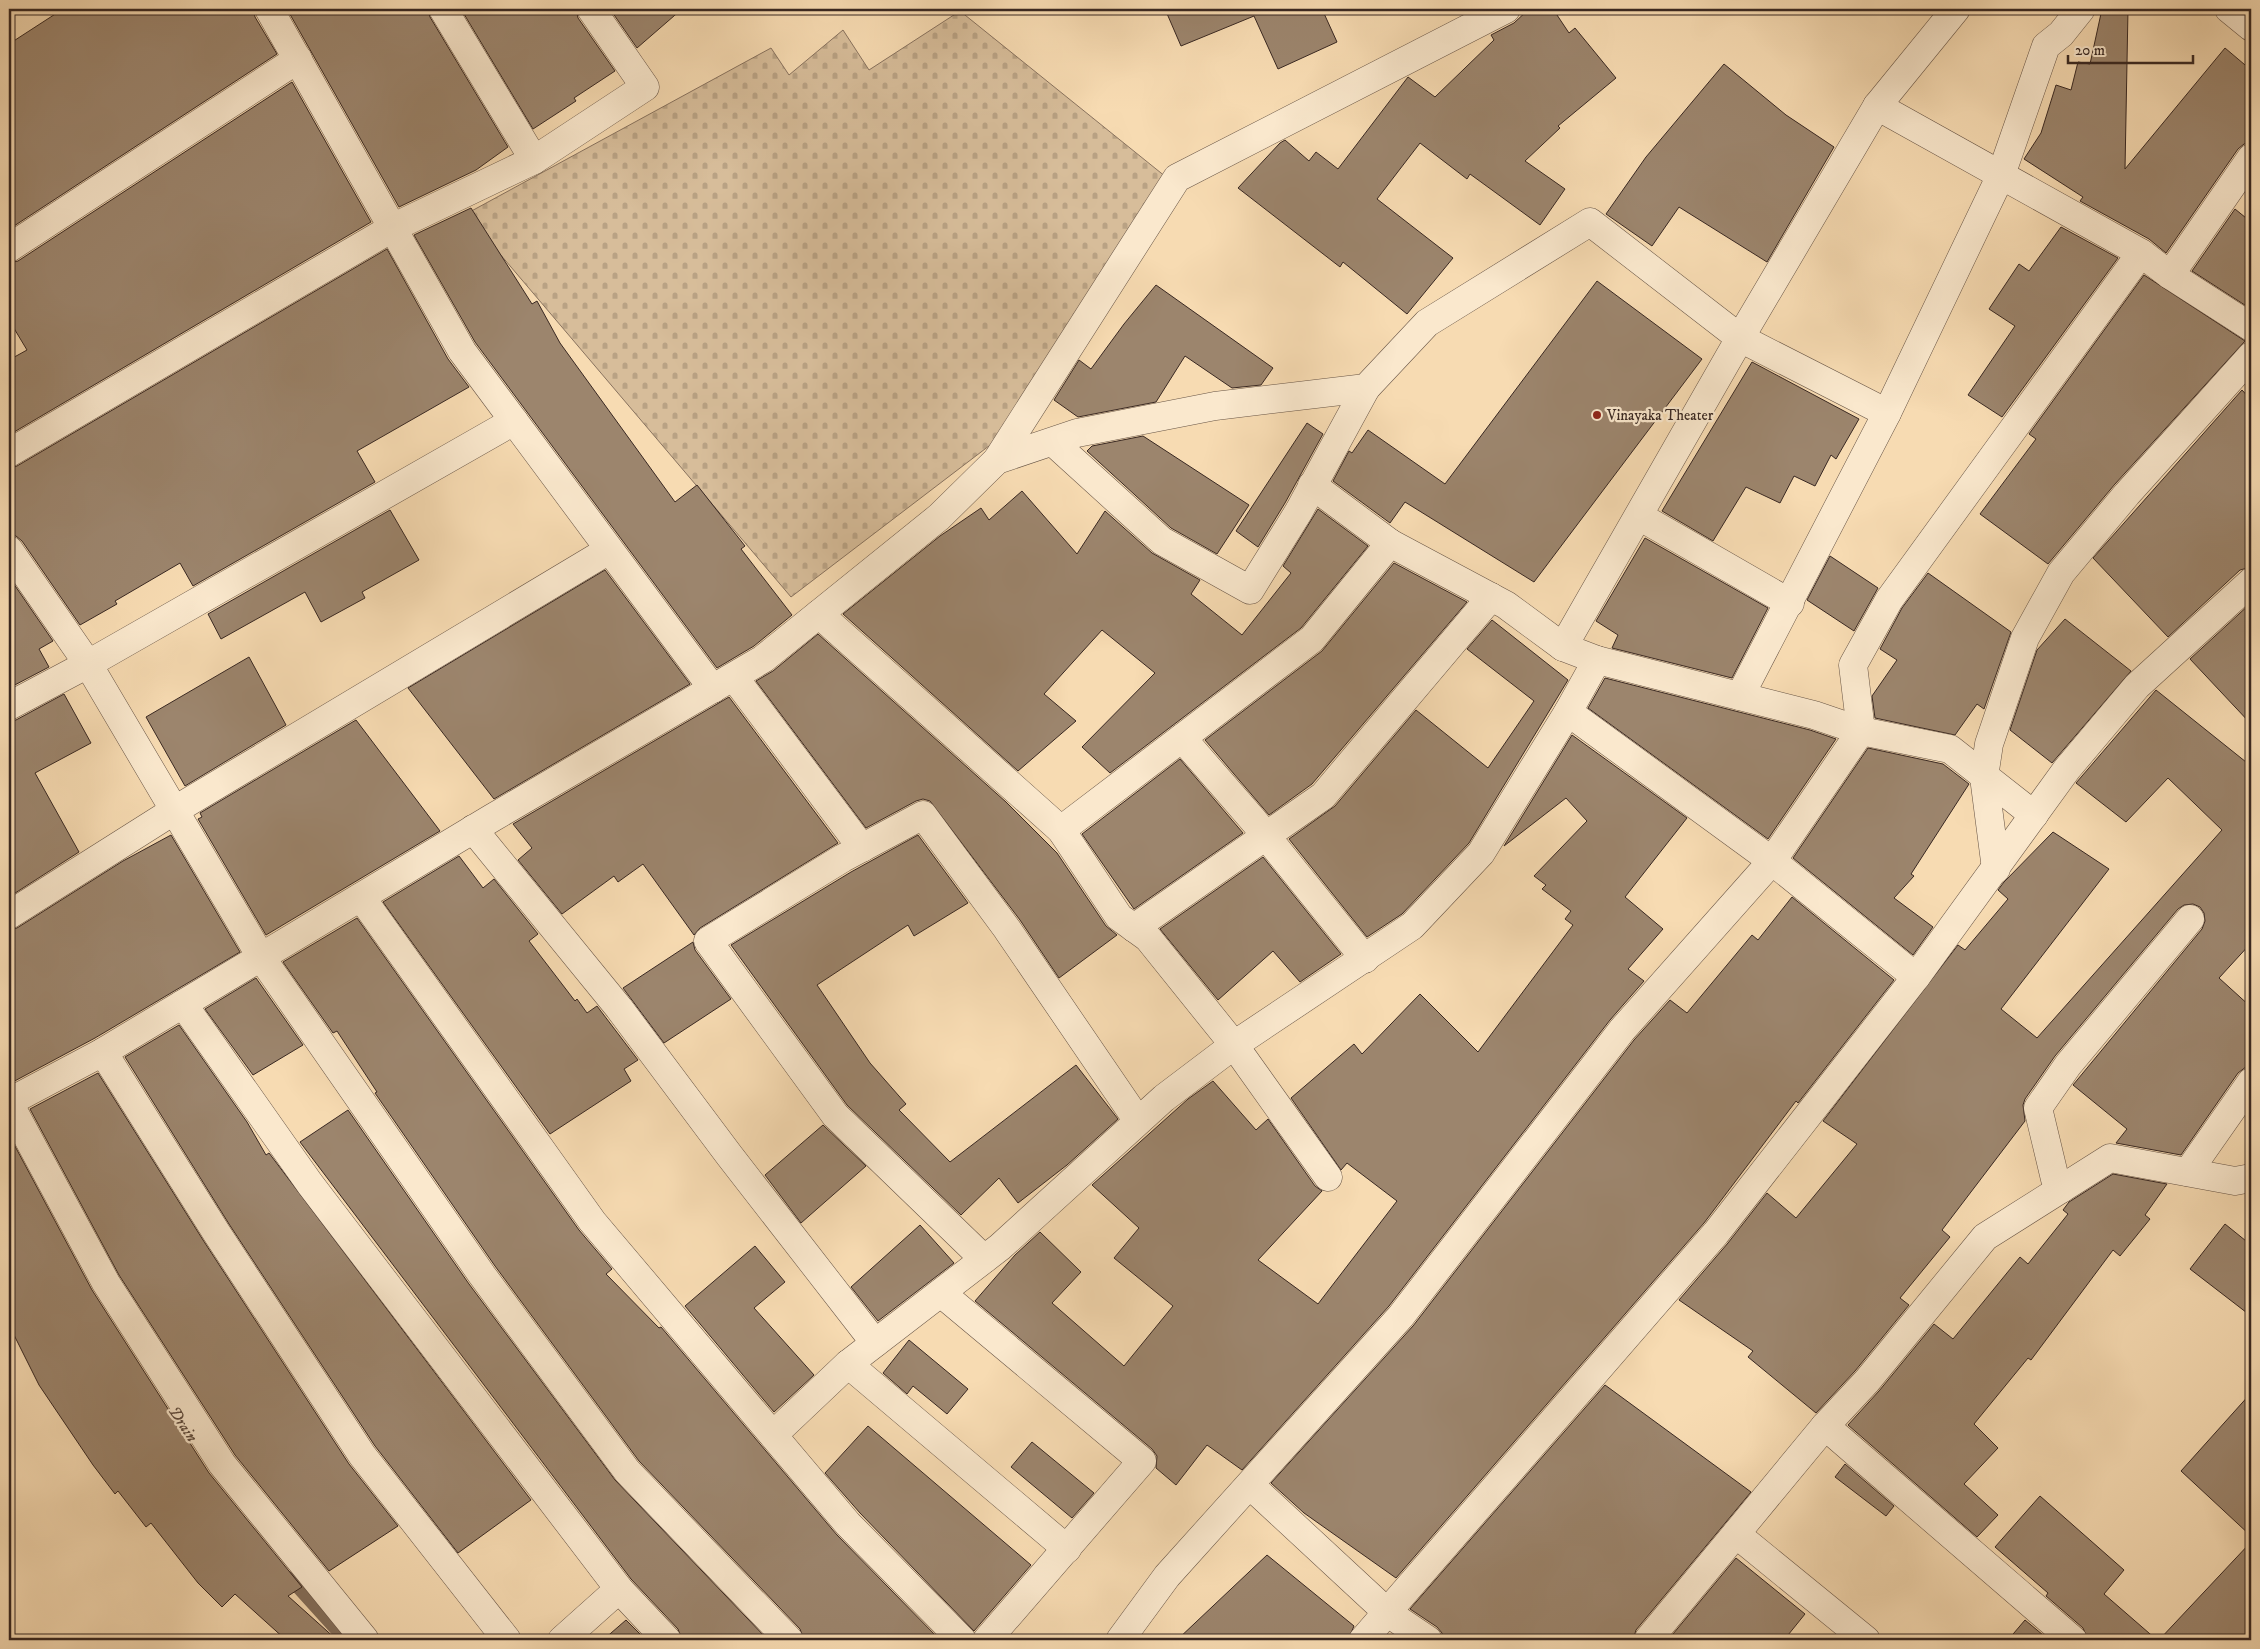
<svg xmlns="http://www.w3.org/2000/svg" width="2260" height="1649" font-family="'IM FELL DW Pica',serif">
<style>
.cemetery{fill:url(#cemetery-stones);stroke:#88725e}
.lines{fill:none;stroke-linecap:round;stroke-linejoin:round}
.stream{stroke:#846f5b;stroke-width:12}
.building{fill:#9c856d;stroke:#392822}
.minor-casing{stroke:#685546;stroke-width:29}
.minor{stroke:#fae8cd;stroke-width:28}
.poi-dot{fill:#8f2418;stroke:#fae8cd;stroke-width:2}
.labels{text-anchor:middle;dominant-baseline:central;stroke-width:4.5;stroke-linejoin:round;paint-order:stroke}
.poi-label{font-size:15px;fill:#392822;stroke:#fae8cd;text-anchor:start}
.water-label{font-size:16px;font-style:italic;fill:#5e4b3e;stroke:#fae8cd}
</style>
<defs>
<pattern id="cemetery-stones" width="16" height="16" patternUnits="userSpaceOnUse" patternTransform="scale(1.25)"><rect width="16" height="16" fill="#d7bd9a"/><path d="M2 7V4a2 2 0 0 1 4 0v3zM10 15v-3a2 2 0 0 1 4 0v3z" fill="#b9a284"/></pattern>
</defs>
<rect width="100%" height="100%" fill="#f7dbb2"/>
<filter id="stains"><feTurbulence type="fractalNoise" baseFrequency=".004" numOctaves="4"/><feColorMatrix values="0 0 0 0 .2 0 0 0 0 .09 0 0 0 0 .02 0 0 0 .5 -.17"/></filter>
<radialGradient id="worn" r=".72"><stop offset=".6" stop-color="#630" stop-opacity="0"/><stop offset="1" stop-color="#630" stop-opacity=".3"/></radialGradient>
<path class="cemetery" d="M 960,11 L 1166,177 L 1002,436 L 791,597 L 466,214 L 771,48 L 789,75 L 843,30 L 869,70 Z"/>
<g class="lines">
<path class="stream" d="M 288,1577 L 345,1640"/>
</g>
<g class="building">
<path d="M 63,9 L 253,9 L 255,17 L 277,54 L 14,226 L 9,218 L 9,44 Z"/>
<path d="M 287,9 L 427,9 L 430,17 L 508,147 L 476,170 L 399,207 Z"/>
<path d="M 461,9 L 576,9 L 578,18 L 615,71 L 574,98 L 576,101 L 533,129 Z"/>
<path d="M 610,9 L 682,9 L 637,48 Z"/>
<path d="M 1165,9 L 1322,9 L 1337,42 L 1278,69 L 1254,16 L 1181,46 Z"/>
<path d="M 1529,9 L 1553,9 L 1569,33 L 1575,28 L 1616,78 L 1558,126 L 1560,128 L 1525,161 L 1565,189 L 1540,225 L 1470,174 L 1467,179 L 1420,143 L 1377,199 L 1453,258 L 1407,314 L 1343,262 L 1340,267 L 1238,188 L 1280,143 L 1285,140 L 1309,161 L 1316,152 L 1338,169 L 1408,77 L 1435,97 L 1494,40 L 1491,35 L 1514,23 Z"/>
<path d="M 2102,9 L 2128,9 L 2125,169 L 2225,48 L 2251,70 L 2251,142 L 2244,144 L 2238,149 L 2166,253 L 2149,239 L 2080,201 L 2083,197 L 2024,159 L 2041,133 L 2056,85 L 2071,90 L 2078,62 L 2090,64 Z"/>
<path d="M 1724,64 L 1786,115 L 1834,147 L 1767,262 L 1679,207 L 1652,246 L 1606,214 L 1646,157 Z"/>
<path d="M 292,82 L 371,222 L 9,435 L 9,360 L 27,350 L 9,320 L 9,263 L 18,261 Z"/>
<path d="M 471,208 L 532,304 L 537,301 L 560,343 L 675,502 L 697,485 L 745,546 L 741,549 L 792,615 L 754,646 L 717,668 L 475,342 L 414,235 Z"/>
<path d="M 2235,209 L 2251,222 L 2251,309 L 2192,271 Z"/>
<path d="M 2061,227 L 2118,258 L 2002,417 L 1968,395 L 2015,326 L 1989,309 L 2019,264 L 2029,271 Z"/>
<path d="M 387,249 L 448,359 L 469,387 L 357,451 L 375,482 L 193,586 L 180,563 L 115,601 L 117,604 L 80,625 L 22,541 L 16,536 L 9,535 L 9,469 L 17,466 Z"/>
<path d="M 2144,275 L 2245,341 L 2115,484 L 2048,564 L 1980,514 L 2036,439 L 2029,434 Z"/>
<path d="M 1597,281 L 1702,359 L 1534,582 L 1405,502 L 1390,523 L 1333,481 L 1349,451 L 1352,453 L 1368,430 L 1445,484 Z"/>
<path d="M 1156,285 L 1273,368 L 1261,385 L 1232,388 L 1185,356 L 1156,402 L 1078,417 L 1054,400 L 1079,360 L 1091,369 L 1124,324 Z"/>
<path d="M 1752,362 L 1859,419 L 1836,459 L 1831,455 L 1815,486 L 1794,476 L 1780,503 L 1746,487 L 1713,541 L 1662,511 Z"/>
<path d="M 2242,390 L 2251,400 L 2251,567 L 2240,570 L 2168,637 L 2093,558 Z"/>
<path d="M 1307,423 L 1323,434 L 1285,503 L 1258,547 L 1236,531 Z"/>
<path d="M 1143,436 L 1249,505 L 1217,554 L 1171,528 L 1087,451 L 1092,446 Z"/>
<path d="M 1022,491 L 1077,554 L 1105,511 L 1152,553 L 1200,580 L 1191,594 L 1242,635 L 1291,573 L 1283,566 L 1318,509 L 1368,546 L 1301,628 L 1110,773 L 1082,747 L 1155,673 L 1102,630 L 1044,694 L 1076,721 L 1018,771 L 843,614 L 940,536 L 981,508 L 989,520 Z"/>
<path d="M 390,510 L 419,560 L 362,592 L 365,598 L 321,622 L 305,592 L 221,639 L 208,614 Z"/>
<path d="M 1645,538 L 1768,608 L 1732,678 L 1612,648 L 1618,635 L 1596,621 Z"/>
<path d="M 1830,556 L 1878,588 L 1854,631 L 1807,600 Z"/>
<path d="M 1394,563 L 1467,602 L 1312,784 L 1269,815 L 1205,740 L 1322,651 Z"/>
<path d="M 605,570 L 690,684 L 494,799 L 408,688 Z"/>
<path d="M 1928,573 L 2011,632 L 1984,709 L 1977,704 L 1955,735 L 1875,718 L 1872,696 L 1897,660 L 1880,649 L 1902,608 Z"/>
<path d="M 9,577 L 53,641 L 39,649 L 49,667 L 9,688 Z"/>
<path d="M 2251,603 L 2251,724 L 2190,659 Z"/>
<path d="M 2065,619 L 2131,671 L 2052,763 L 2010,730 L 2037,650 Z"/>
<path d="M 1492,620 L 1568,680 L 1469,843 L 1402,914 L 1367,937 L 1289,839 L 1335,806 L 1416,710 L 1488,768 L 1534,701 L 1467,649 Z"/>
<path d="M 818,634 L 1006,802 L 1057,853 L 1106,926 L 1117,935 L 1059,978 L 1020,920 L 930,801 L 923,799 L 916,801 L 866,828 L 756,681 L 773,671 Z"/>
<path d="M 249,657 L 286,725 L 185,786 L 146,717 Z"/>
<path d="M 1605,678 L 1810,730 L 1836,739 L 1768,839 L 1588,708 Z"/>
<path d="M 2156,690 L 2251,766 L 2251,943 L 2219,978 L 2251,1007 L 2251,1063 L 2238,1073 L 2181,1155 L 2116,1143 L 2127,1129 L 2073,1085 L 2202,929 L 2205,921 L 2204,913 L 2200,907 L 2193,904 L 2184,905 L 2178,909 L 2055,1056 L 2025,1099 L 2023,1105 L 2025,1121 L 1942,1230 L 1950,1237 L 1900,1298 L 1909,1305 L 1855,1371 L 1816,1413 L 1748,1357 L 1753,1351 L 1679,1300 L 1728,1243 L 1767,1193 L 1796,1218 L 1857,1144 L 1823,1121 L 1958,945 L 1965,950 L 2008,899 L 1998,890 L 2004,882 L 2053,832 L 2109,869 L 2001,1009 L 2037,1038 L 2222,830 L 2168,778 L 2126,822 L 2076,783 Z"/>
<path d="M 64,694 L 91,743 L 35,773 L 79,852 L 9,897 L 9,722 L 16,720 Z"/>
<path d="M 729,697 L 838,843 L 700,928 L 694,935 L 643,864 L 618,882 L 614,876 L 562,914 L 518,860 L 532,848 L 513,824 Z"/>
<path d="M 356,720 L 440,831 L 266,935 L 198,819 L 202,817 L 200,813 Z"/>
<path d="M 1572,735 L 1687,818 L 1625,897 L 1663,929 L 1628,969 L 1644,981 L 1610,1020 L 1389,1306 L 1242,1470 L 1207,1445 L 1176,1485 L 1156,1468 L 1157,1456 L 1152,1449 L 975,1301 L 1015,1255 L 1040,1232 L 1081,1272 L 1052,1303 L 1124,1366 L 1173,1306 L 1114,1258 L 1139,1228 L 1092,1185 L 1188,1099 L 1213,1081 L 1256,1130 L 1268,1119 L 1315,1186 L 1322,1191 L 1258,1260 L 1318,1304 L 1397,1201 L 1347,1163 L 1341,1170 L 1291,1098 L 1354,1044 L 1362,1054 L 1420,994 L 1478,1052 L 1573,925 L 1565,919 L 1571,911 L 1542,889 L 1546,885 L 1534,876 L 1587,821 L 1566,798 L 1504,846 Z"/>
<path d="M 1868,748 L 1943,764 L 1969,784 L 1911,874 L 1914,876 L 1894,898 L 1933,927 L 1913,955 L 1793,858 Z"/>
<path d="M 1180,759 L 1243,833 L 1134,909 L 1082,834 Z"/>
<path d="M 171,835 L 240,952 L 95,1038 L 9,1084 L 9,930 L 17,928 L 123,861 Z"/>
<path d="M 918,835 L 968,903 L 914,936 L 908,925 L 817,985 L 870,1063 L 906,1104 L 899,1110 L 950,1162 L 1076,1065 L 1118,1119 L 1067,1165 L 1018,1203 L 999,1178 L 961,1215 L 847,1105 L 731,945 L 851,872 Z"/>
<path d="M 459,856 L 483,888 L 494,879 L 538,934 L 529,941 L 575,1001 L 577,999 L 587,1013 L 597,1006 L 638,1060 L 624,1069 L 631,1081 L 550,1134 L 383,902 Z"/>
<path d="M 1263,857 L 1341,954 L 1300,982 L 1273,951 L 1218,1000 L 1160,929 Z"/>
<path d="M 1792,897 L 1894,980 L 1798,1103 L 1796,1101 L 1704,1223 L 1396,1578 L 1304,1513 L 1271,1483 L 1413,1326 L 1634,1040 L 1670,1000 L 1687,1013 L 1752,935 L 1758,940 Z"/>
<path d="M 357,918 L 579,1230 L 612,1269 L 606,1274 L 659,1328 L 661,1327 L 837,1535 L 940,1640 L 804,1640 L 800,1629 L 639,1461 L 495,1266 L 375,1093 L 377,1092 L 337,1031 L 333,1033 L 283,962 Z"/>
<path d="M 693,942 L 695,950 L 731,999 L 664,1043 L 623,988 Z"/>
<path d="M 256,978 L 303,1045 L 253,1075 L 205,1009 Z"/>
<path d="M 179,1025 L 247,1122 L 266,1155 L 269,1153 L 531,1500 L 458,1553 L 375,1446 L 229,1224 L 125,1057 Z"/>
<path d="M 98,1073 L 203,1240 L 349,1464 L 398,1526 L 329,1571 L 235,1455 L 119,1275 L 30,1109 Z"/>
<path d="M 348,1110 L 469,1284 L 615,1480 L 768,1640 L 682,1640 L 678,1629 L 631,1579 L 300,1142 Z"/>
<path d="M 823,1125 L 866,1166 L 801,1223 L 765,1175 Z"/>
<path d="M 9,1135 L 92,1290 L 209,1473 L 302,1587 L 288,1596 L 337,1640 L 286,1640 L 235,1594 L 222,1607 L 198,1583 L 151,1523 L 146,1527 L 118,1491 L 115,1494 L 93,1465 L 39,1385 L 9,1325 Z"/>
<path d="M 2113,1174 L 2167,1184 L 2145,1215 L 2150,1219 L 2120,1256 L 2113,1250 L 2031,1360 L 2028,1358 L 1974,1424 L 1998,1448 L 1964,1484 L 1998,1515 L 1977,1537 L 1848,1425 L 1879,1391 L 1934,1324 L 1953,1339 L 2020,1257 L 2028,1264 L 2068,1214 L 2063,1210 L 2069,1202 Z"/>
<path d="M 2225,1224 L 2251,1245 L 2251,1316 L 2190,1269 Z"/>
<path d="M 920,1225 L 954,1263 L 878,1321 L 851,1287 Z"/>
<path d="M 755,1246 L 785,1282 L 754,1308 L 814,1375 L 774,1412 L 685,1306 Z"/>
<path d="M 909,1340 L 968,1389 L 947,1414 L 913,1386 L 907,1394 L 883,1373 Z"/>
<path d="M 1605,1385 L 1751,1492 L 1636,1630 L 1633,1640 L 1443,1640 L 1442,1633 L 1437,1627 L 1410,1609 Z"/>
<path d="M 2251,1393 L 2251,1536 L 2181,1471 Z"/>
<path d="M 868,1426 L 1031,1565 L 974,1631 L 860,1513 L 825,1473 Z"/>
<path d="M 1032,1442 L 1094,1493 L 1072,1518 L 1011,1467 Z"/>
<path d="M 1845,1464 L 1894,1506 L 1886,1516 L 1835,1477 Z"/>
<path d="M 2040,1496 L 2124,1570 L 2104,1594 L 2157,1640 L 2088,1640 L 2083,1628 L 2046,1596 L 2048,1593 L 1995,1547 Z"/>
<path d="M 2251,1542 L 2251,1640 L 2159,1640 Z"/>
<path d="M 1267,1555 L 1354,1626 L 1348,1640 L 1177,1640 Z"/>
<path d="M 1736,1558 L 1805,1614 L 1784,1640 L 1668,1640 Z"/>
<path d="M 626,1620 L 646,1640 L 603,1640 Z"/>
<path d="M 2025,1620 L 2049,1640 L 2008,1640 Z"/>
</g>
<g class="lines">
<defs>
<g id="minor">
<path d="M 269,9 L 462,351 L 713,689"/>
<path d="M 443,9 L 534,160"/>
<path d="M 2229,9 L 2251,27"/>
<path d="M 1877,106 L 2141,253 L 2170,275 L 2251,327"/>
<path d="M 9,248 L 298,59"/>
<path d="M 2170,275 L 2251,158"/>
<path d="M 1053,442 L 1162,541 L 1250,590 L 1299,511 L 1366,388"/>
<path d="M 9,453 L 394,227 L 534,160 L 645,87 L 591,9"/>
<path d="M 997,460 L 1177,178 L 1506,9"/>
<path d="M 1312,485 L 1390,543"/>
<path d="M 1639,516 L 1790,603"/>
<path d="M 9,550 L 88,664 L 261,957 L 482,1275 L 627,1471 L 789,1640"/>
<path d="M 819,614 L 1061,830 L 1119,917 L 1148,938 L 1234,1045 L 1328,1177"/>
<path d="M 1563,647 L 1740,338 L 1877,106 L 1956,9"/>
<path d="M 734,677 L 862,848"/>
<path d="M 1740,696 L 1887,413 L 2001,175 L 2046,46 L 2061,34 L 2081,9"/>
<path d="M 9,706 L 88,664 L 514,421"/>
<path d="M 1568,712 L 1772,861 L 1916,977"/>
<path d="M 1182,738 L 1254,821 L 1365,959"/>
<path d="M 473,829 L 619,1008 L 729,1155 L 875,1343"/>
<path d="M 1061,830 L 1312,639 L 1390,543 L 1506,605 L 1563,647 L 1597,660 L 1814,715 L 1861,731 L 1950,749 L 2034,815"/>
<path d="M 1996,869 L 1984,777 L 1989,744 L 2025,638 L 2061,573 L 2127,494 L 2251,356"/>
<path d="M 361,897 L 592,1221 L 848,1524 L 962,1640"/>
<path d="M 9,915 L 175,810 L 609,550"/>
<path d="M 1134,928 L 1323,796 L 1491,597"/>
<path d="M 183,1004 L 310,1184 L 619,1589 L 667,1640"/>
<path d="M 103,1052 L 216,1232 L 362,1455 L 507,1640"/>
<path d="M 9,1102 L 103,1052 L 492,818 L 763,659 L 939,517 L 997,460 L 1077,433 L 1215,406 L 1366,388 L 1427,323 L 1590,222 L 1740,338 L 1887,413"/>
<path d="M 9,1103 L 106,1283 L 222,1464 L 365,1640"/>
<path d="M 2188,1172 L 2251,1082"/>
<path d="M 2061,1189 L 2055,1179 L 2038,1108 L 2068,1065 L 2190,919"/>
<path d="M 984,1259 L 835,1115 L 708,941 L 843,858 L 923,815 L 1007,929 L 1138,1121"/>
<path d="M 941,1293 L 1142,1461 L 987,1640"/>
<path d="M 848,1364 L 1067,1549"/>
<path d="M 1825,1426 L 2073,1640"/>
<path d="M 773,1435 L 848,1364 L 1000,1247 L 1164,1098 L 1234,1045 L 1412,926 L 1481,853 L 1568,712 L 1597,660"/>
<path d="M 1250,1485 L 1388,1613 L 1428,1640"/>
<path d="M 1736,1534 L 1866,1640"/>
<path d="M 562,1640 L 619,1589"/>
<path d="M 1120,1640 L 1167,1576 L 1401,1316 L 1622,1030 L 1772,861 L 1861,731 L 1853,665 L 1889,600 L 2141,253"/>
<path d="M 1363,1640 L 1716,1233 L 1916,977 L 2067,769 L 2137,686 L 2251,582"/>
<path d="M 1648,1640 L 1825,1426 L 1867,1381 L 1985,1237 L 2110,1158 L 2235,1181 L 2251,1178"/>
</g>
</defs>
<use href="#minor" class="minor-casing"/>
<use href="#minor" class="minor"/>
</g>
<circle class="poi-dot" cx="1597" cy="415" r="5"/>
<g class="labels">
<g class="poi-label">
<text x="1607" y="415">Vinayaka Theater</text>
</g>
<g class="water-label">
<text transform="translate(183 1424) rotate(57)">Drain</text>
</g>
</g>
<rect width="2260" height="1649" fill="none" stroke="#f7dbb2" stroke-width="30"/>
<rect x="10" y="10" width="2240" height="1629" fill="none" stroke="#392822" stroke-width="2.5"/>
<rect x="15" y="15" width="2230" height="1619" fill="none" stroke="#392822"/>
<path d="M2068 55v8h125v-8" fill="none" stroke="#392822" stroke-width="2.5"/>
<text x="2075" y="55" font-size="15" fill="#392822" stroke="#fae8cd" stroke-width="4" paint-order="stroke">20 m</text>
<rect width="100%" height="100%" filter="url(#stains)"/>
<rect width="100%" height="100%" fill="url(#worn)"/>
</svg>
